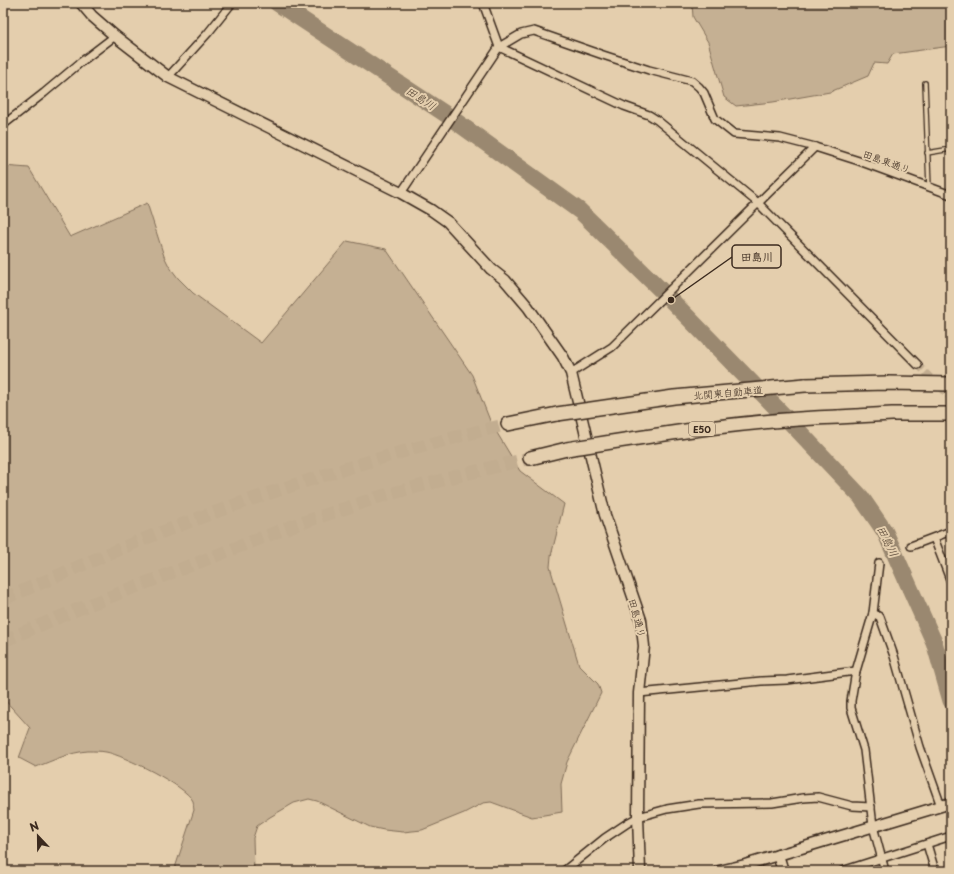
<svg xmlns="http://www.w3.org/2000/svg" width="954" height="874" font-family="'Playpen Sans','Klee One',sans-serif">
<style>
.green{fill:#c5b093;stroke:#806d58}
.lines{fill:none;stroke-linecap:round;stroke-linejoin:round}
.river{stroke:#9a886f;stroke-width:17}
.street-tunnel{stroke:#c2ad90;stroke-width:7;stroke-dasharray:7 3.5;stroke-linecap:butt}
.highway-tunnel{stroke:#c2ad90;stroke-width:13;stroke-dasharray:13 6;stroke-linecap:butt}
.lane-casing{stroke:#3b2a1e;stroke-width:6}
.street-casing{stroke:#3b2a1e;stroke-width:10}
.secondary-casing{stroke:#3b2a1e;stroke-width:13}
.highway-casing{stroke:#3b2a1e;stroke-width:16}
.lane{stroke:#e4cead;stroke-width:3.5}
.street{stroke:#e4cead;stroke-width:7}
.secondary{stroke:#e4cead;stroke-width:10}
.highway{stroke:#e4cead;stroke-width:13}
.highway-bridge-casing{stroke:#3b2a1e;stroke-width:16;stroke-linecap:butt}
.highway-bridge{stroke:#e4cead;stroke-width:13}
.labels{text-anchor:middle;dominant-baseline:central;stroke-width:4;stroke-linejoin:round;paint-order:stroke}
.shield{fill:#e4cead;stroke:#6e5b49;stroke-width:1}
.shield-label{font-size:9px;font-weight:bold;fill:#3b2a1e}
.street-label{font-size:10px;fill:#3b2a1e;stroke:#e4cead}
.water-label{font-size:11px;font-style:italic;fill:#4e3d2e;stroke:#e4cead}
.leader{fill:none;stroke:#3b2a1e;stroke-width:1.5}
.callout-dot{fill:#3b2a1e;stroke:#e4cead;stroke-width:1.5}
.callout{fill:#e4cead;stroke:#3b2a1e;stroke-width:1.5}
.callout-label{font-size:11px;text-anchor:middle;font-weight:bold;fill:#3b2a1e}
</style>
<rect width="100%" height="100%" fill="#e4cead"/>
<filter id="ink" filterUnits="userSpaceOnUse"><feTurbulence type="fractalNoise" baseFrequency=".025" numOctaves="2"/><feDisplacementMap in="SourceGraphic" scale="8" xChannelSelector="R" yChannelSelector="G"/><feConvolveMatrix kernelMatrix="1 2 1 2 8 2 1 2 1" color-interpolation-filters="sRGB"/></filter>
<g filter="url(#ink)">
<g class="green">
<path d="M 692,3 L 951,3 L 951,46 L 893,54 L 887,64 L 874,63 L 868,76 L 830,92 L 773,102 L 736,106 L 724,97 L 708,42 L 693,17 Z"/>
<path d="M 3,166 L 29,168 L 70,237 L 147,203 L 164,256 L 169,266 L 178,278 L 193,293 L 261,343 L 347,241 L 386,249 L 472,375 L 491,423 L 520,471 L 564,504 L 551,556 L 550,567 L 579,665 L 598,684 L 601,693 L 567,762 L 561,784 L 562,812 L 532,817 L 491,802 L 483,803 L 464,813 L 422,830 L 403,832 L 384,830 L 370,827 L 317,801 L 309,799 L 294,803 L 270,817 L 257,826 L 253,838 L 254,871 L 174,871 L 194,810 C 193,807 194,804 193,801 C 186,786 123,755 106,752 C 101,751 94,751 88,751 C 70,752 52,761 36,767 L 19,758 L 30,728 L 3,698 Z"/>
</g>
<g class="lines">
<path class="river" d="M 277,3 L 447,115 L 580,211 L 671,300 L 792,424 L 861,497 L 885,532 L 934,642 L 951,701"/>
<path class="street-tunnel" d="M 918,365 L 951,398"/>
<g class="highway-tunnel">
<path d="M 3,599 C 59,576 114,550 170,529 C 280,487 393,452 508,424"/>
<path d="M 3,641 L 76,610 L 292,526 L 382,496 L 465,474 L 530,458"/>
</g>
<defs>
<g id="lane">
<path d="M 925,83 L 929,187"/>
<path d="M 927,153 L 951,149"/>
</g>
<g id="street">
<path d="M 499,47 L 624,106 L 649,115 L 657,120 L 758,203 L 918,365"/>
<path d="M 499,47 L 521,34 L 534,31 L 603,55 L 649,70 L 692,81 L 699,87 L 704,93 L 715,119 L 734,134 L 780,138 L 815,147 L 859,161 L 951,195"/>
<path d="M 168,77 L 208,33 L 232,3"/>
<path d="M 3,125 L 44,93 L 81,62 L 115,36"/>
<path d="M 401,193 L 499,47 L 483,3"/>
<path d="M 571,373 L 612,347 L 815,147"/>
<path d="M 934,538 L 951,582"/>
<path d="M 911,546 L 951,531"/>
<path d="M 879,563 L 873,613 L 856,671 L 851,701 L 851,708 L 864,750 L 873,826 L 885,871"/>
<path d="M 873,613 L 880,617 L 894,656 L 920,747 L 941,806"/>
<path d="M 639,693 L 761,681 L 787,680 L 856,671"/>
<path d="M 927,844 L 935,871"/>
<path d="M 564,871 L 605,838 L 629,822 L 638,817 L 667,809 L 699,804 L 772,803 L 803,798 L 818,797 L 852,806 L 871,807"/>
<path d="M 842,871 L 951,836"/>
</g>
<g id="secondary">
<path d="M 81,3 L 92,16 L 115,36 L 168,77 L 401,193 L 431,210 L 448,222 L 491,269 L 505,280 L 528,307 L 563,357 L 571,373 L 605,515 L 641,620 L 644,646 L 639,693 L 638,817 L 640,871"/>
<path d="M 778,855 L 783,871"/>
<path d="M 719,871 L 745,865 L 951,803"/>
</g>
<g id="highway">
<path d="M 805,385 L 887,383 L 951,384"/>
<path d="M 838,417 L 892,414 L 951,414"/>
<path d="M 508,424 L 557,414"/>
<path d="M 530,458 L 567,449"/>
</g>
</defs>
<use href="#lane" class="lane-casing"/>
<use href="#street" class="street-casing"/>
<use href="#secondary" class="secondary-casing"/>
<use href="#highway" class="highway-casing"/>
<use href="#lane" class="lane"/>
<use href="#street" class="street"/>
<use href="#secondary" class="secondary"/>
<use href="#highway" class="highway"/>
<defs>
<g id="highway-bridge">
<path d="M 557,414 L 674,397 L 805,385"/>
<path d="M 567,449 C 657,435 747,420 838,417"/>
</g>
</defs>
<use href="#highway-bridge" class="highway-bridge-casing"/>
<use href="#highway-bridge" class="highway-bridge"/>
</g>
</g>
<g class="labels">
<rect class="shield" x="689" y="422" width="26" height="14" rx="3"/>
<g class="shield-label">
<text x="702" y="429">E50</text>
</g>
<g class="street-label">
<text transform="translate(887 161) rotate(20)">田島東通り</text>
<text transform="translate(728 392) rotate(-5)">北関東自動車道</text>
<text transform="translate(638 618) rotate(75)">田島通り</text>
</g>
<g class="water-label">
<text transform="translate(421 98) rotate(33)">田島川</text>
<text transform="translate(888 541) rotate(63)">田島川</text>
</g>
</g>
<path class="leader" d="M671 300L732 257"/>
<circle class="callout-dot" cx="671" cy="300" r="4"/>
<rect class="callout" x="732" y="245" width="49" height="23" rx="4"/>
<g class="callout-label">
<text x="757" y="261">田島川</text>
</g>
<rect width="954" height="874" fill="none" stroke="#e4cead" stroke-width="16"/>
<rect x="8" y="8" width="938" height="858" fill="none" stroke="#3b2a1e" stroke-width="1.5" filter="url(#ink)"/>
<g transform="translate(38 836) rotate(338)" stroke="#e4cead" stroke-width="3" paint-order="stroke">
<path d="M0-3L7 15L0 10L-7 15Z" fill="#3b2a1e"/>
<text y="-6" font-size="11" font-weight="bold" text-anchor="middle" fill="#3b2a1e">N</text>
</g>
</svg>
